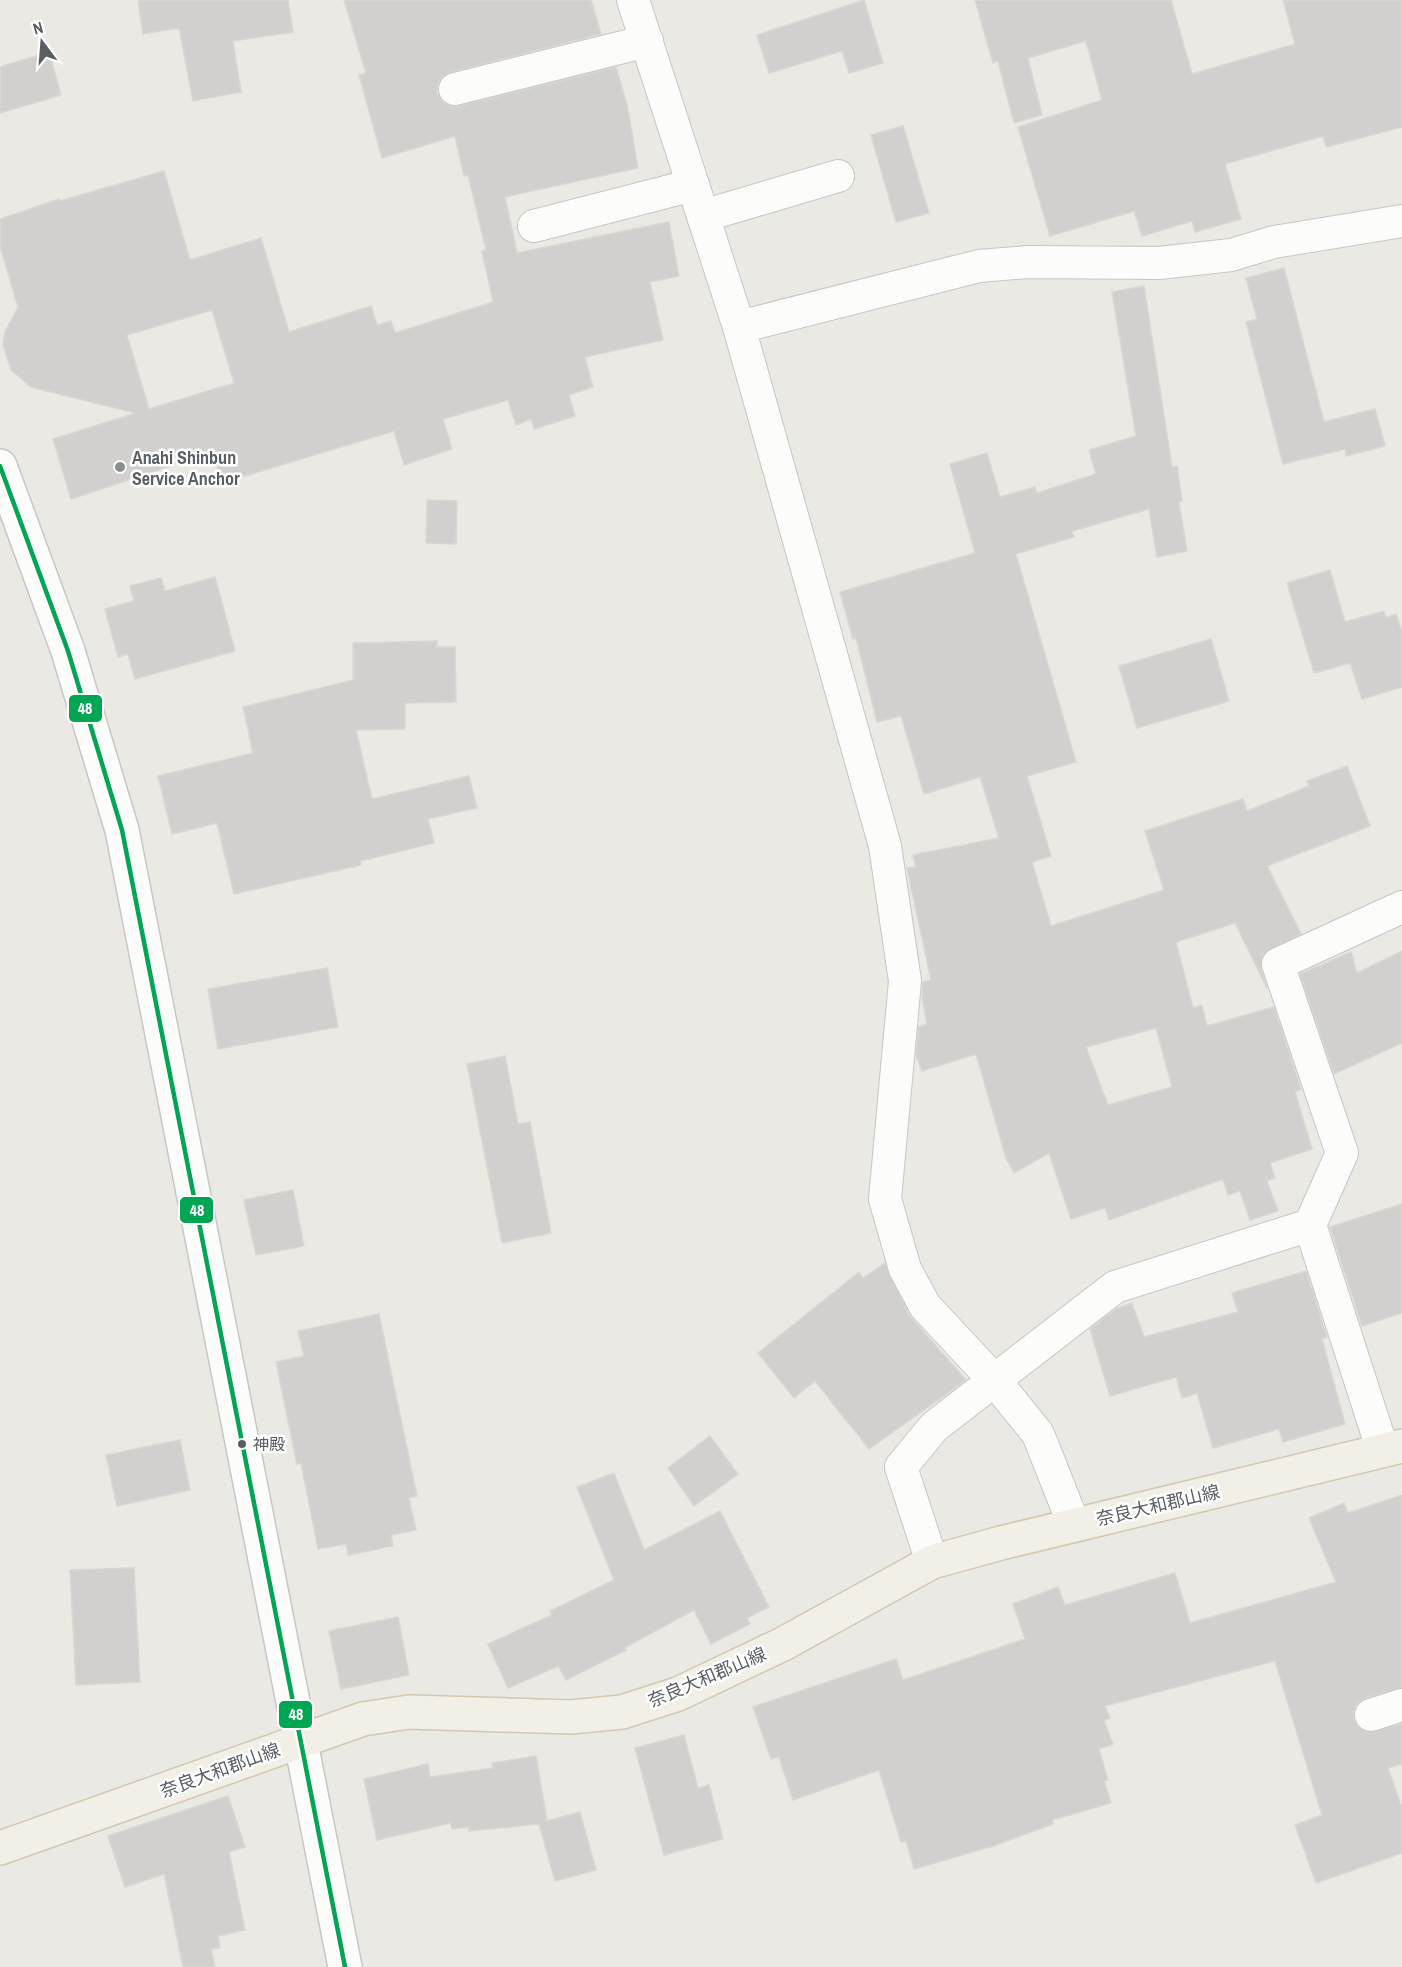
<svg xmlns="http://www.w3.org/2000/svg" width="1402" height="1967" font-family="'Archivo Narrow','Noto Sans JP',sans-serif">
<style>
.building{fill:#d1d0ce;stroke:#dad7d2;stroke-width:1.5;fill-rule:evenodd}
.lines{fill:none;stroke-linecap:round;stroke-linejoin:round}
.minor-casing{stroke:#c6c6c5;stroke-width:34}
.secondary-casing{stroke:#c6c7c6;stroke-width:36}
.primary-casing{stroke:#d4c7b0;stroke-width:36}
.minor{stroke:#fcfcfb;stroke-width:32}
.secondary{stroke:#fcfcfb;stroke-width:33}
.primary{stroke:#f2efe7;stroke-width:33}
.bus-1-casing{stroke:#fff;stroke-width:9}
.bus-1{stroke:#00a651;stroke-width:4.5}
.poi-dot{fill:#8c8f90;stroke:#fff;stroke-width:2}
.bus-dot{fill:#595e63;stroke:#fff;stroke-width:2}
.labels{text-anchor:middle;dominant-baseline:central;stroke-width:5;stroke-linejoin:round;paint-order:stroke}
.bus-label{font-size:16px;fill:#595e63;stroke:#fff;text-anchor:start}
.poi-label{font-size:18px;font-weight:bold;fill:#595e63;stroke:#fff;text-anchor:start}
.street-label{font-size:18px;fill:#595e63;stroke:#fff}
.line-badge{stroke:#fff;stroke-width:2}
.badge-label{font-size:16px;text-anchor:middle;font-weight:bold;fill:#fff}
</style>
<rect width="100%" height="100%" fill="#eae9e4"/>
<g class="building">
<path d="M 138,0 L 288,0 L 293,32 L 233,41 L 241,92 L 193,101 L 179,28 L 143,34 Z"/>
<path d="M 344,0 L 591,0 L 601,34 L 451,72 L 442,77 L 438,84 L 437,93 L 443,102 L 451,106 L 459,106 L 616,67 L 627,105 L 638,168 L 505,197 L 517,253 L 669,222 L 679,276 L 650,282 L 663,340 L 585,357 L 593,387 L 569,395 L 575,416 L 534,429 L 531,419 L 516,425 L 508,400 L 443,419 L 452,449 L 404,465 L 394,431 L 222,483 L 213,452 L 71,499 L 53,439 L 136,413 L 31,387 L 11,370 L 3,345 L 5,332 L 18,307 L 0,246 L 0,219 L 59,199 L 60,201 L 164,171 L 190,260 L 261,238 L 289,332 L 371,306 L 377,325 L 391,321 L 395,333 L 493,302 L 482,251 L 486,250 L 468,175 L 464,176 L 455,136 L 382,158 L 359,75 L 366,73 ZM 212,310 L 234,383 L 149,409 L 127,335 Z"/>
<path d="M 864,0 L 883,63 L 849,73 L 842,51 L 769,73 L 757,35 Z"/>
<path d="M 975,0 L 1171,0 L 1192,74 L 1295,44 L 1283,0 L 1402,0 L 1402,127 L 1326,147 L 1323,136 L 1225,164 L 1241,219 L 1195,232 L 1192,221 L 1142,236 L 1134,211 L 1050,236 L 1018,127 L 1102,100 L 1086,41 L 1028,58 L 1042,115 L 1014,123 L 998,61 L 993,63 Z"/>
<path d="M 49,52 L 61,95 L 0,113 L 0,67 Z"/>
<path d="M 903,126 L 929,213 L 896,222 L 871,135 Z"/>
<path d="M 1284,268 L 1324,422 L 1375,409 L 1385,446 L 1346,456 L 1345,449 L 1283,464 L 1246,322 L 1257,319 L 1246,278 Z"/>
<path d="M 1144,286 L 1172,467 L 1177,466 L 1182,501 L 1179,502 L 1187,551 L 1157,557 L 1149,509 L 1072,531 L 1074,537 L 1016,554 L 1076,762 L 1027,776 L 1051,856 L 1032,862 L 1051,926 L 1164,890 L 1145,831 L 1243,799 L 1247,811 L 1309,786 L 1307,781 L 1347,766 L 1370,826 L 1267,866 L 1301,934 L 1263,954 L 1261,969 L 1267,988 L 1235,923 L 1176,942 L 1193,1008 L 1202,1005 L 1207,1026 L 1274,1007 L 1301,1089 L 1295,1092 L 1312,1149 L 1270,1163 L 1275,1178 L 1267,1181 L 1278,1211 L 1250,1220 L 1240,1191 L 1228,1195 L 1223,1179 L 1109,1220 L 1105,1208 L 1071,1219 L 1049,1153 L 1014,1173 L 1006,1158 L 976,1054 L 922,1071 L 916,1055 L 919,1027 L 927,1024 L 922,997 L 923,982 L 931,980 L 907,868 L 916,867 L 913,855 L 999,838 L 980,777 L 924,794 L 901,716 L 877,722 L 856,638 L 853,639 L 840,592 L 975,553 L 950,464 L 987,453 L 1000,497 L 1035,487 L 1037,493 L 1096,474 L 1089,450 L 1136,436 L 1112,292 ZM 1156,1028 L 1172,1087 L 1108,1105 L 1086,1047 Z"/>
<path d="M 427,500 L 457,501 L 456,544 L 426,543 Z"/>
<path d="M 1330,570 L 1345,622 L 1384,611 L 1386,618 L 1396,614 L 1402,632 L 1402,687 L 1362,699 L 1350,663 L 1314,673 L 1287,583 Z"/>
<path d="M 215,577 L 235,651 L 135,679 L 128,654 L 118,657 L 105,609 L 134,601 L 130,586 L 161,578 L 165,591 Z"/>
<path d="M 1211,639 L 1229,701 L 1137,728 L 1119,666 Z"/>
<path d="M 437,641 L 437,647 L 455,647 L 456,702 L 405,703 L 405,729 L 356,730 L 372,799 L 469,776 L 477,808 L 428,819 L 434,843 L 360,861 L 361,865 L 234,894 L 217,823 L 172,834 L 158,776 L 253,753 L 243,707 L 353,680 L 353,643 Z"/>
<path d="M 1402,951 L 1402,1043 L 1334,1074 L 1300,974 L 1351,952 L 1357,973 Z"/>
<path d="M 327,968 L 338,1027 L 218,1049 L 208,989 Z"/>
<path d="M 505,1056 L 518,1124 L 530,1122 L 551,1233 L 502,1243 L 467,1064 Z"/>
<path d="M 293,1190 L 304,1246 L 256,1255 L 244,1200 Z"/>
<path d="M 1402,1204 L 1402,1313 L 1362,1326 L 1330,1227 Z"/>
<path d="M 885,1263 L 909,1315 L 966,1380 L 869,1449 L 815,1381 L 794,1398 L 758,1353 L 859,1272 L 863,1278 Z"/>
<path d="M 1306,1271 L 1327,1337 L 1322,1339 L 1345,1424 L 1283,1442 L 1279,1429 L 1213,1448 L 1197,1393 L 1182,1398 L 1176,1377 L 1110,1396 L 1090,1329 L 1116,1309 L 1132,1303 L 1144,1337 L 1238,1312 L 1232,1293 Z"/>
<path d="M 379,1314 L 417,1496 L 409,1498 L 416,1530 L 391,1535 L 393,1546 L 348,1555 L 346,1544 L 318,1549 L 301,1463 L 297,1464 L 276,1362 L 304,1356 L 298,1331 Z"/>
<path d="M 710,1436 L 738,1474 L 694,1506 L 668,1468 Z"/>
<path d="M 180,1440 L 190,1490 L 117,1506 L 106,1455 Z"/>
<path d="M 614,1473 L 644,1550 L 720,1511 L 769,1607 L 747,1618 L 750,1624 L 711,1644 L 694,1610 L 624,1648 L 626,1650 L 566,1680 L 558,1666 L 508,1688 L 488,1644 L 552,1615 L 550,1611 L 614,1580 L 577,1487 Z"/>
<path d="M 1402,1495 L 1402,1688 L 1365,1698 L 1357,1703 L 1353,1712 L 1354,1720 L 1359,1728 L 1367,1732 L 1402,1724 L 1402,1764 L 1388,1768 L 1402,1808 L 1402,1853 L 1316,1883 L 1295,1825 L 1322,1815 L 1275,1661 L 1105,1706 L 1110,1718 L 1104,1721 L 1113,1744 L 1099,1749 L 1108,1780 L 1104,1781 L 1111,1803 L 1052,1820 L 1053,1824 L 993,1846 L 914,1869 L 906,1841 L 901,1842 L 879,1770 L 793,1800 L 779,1757 L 771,1759 L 753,1707 L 896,1659 L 903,1680 L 1025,1639 L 1013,1604 L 1058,1587 L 1065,1605 L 1175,1573 L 1190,1623 L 1336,1582 L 1309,1518 L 1344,1503 L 1348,1513 Z"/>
<path d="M 134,1568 L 140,1682 L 76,1685 L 70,1570 Z"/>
<path d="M 398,1617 L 409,1675 L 341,1689 L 329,1631 Z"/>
<path d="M 684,1735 L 698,1788 L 709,1785 L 723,1839 L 664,1855 L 635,1748 Z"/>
<path d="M 536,1756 L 547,1821 L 580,1812 L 596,1870 L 555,1881 L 539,1824 L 469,1831 L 469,1827 L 452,1829 L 451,1823 L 377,1840 L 364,1779 L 428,1764 L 430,1777 L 493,1768 L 492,1763 Z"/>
<path d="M 228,1796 L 245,1847 L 229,1852 L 245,1930 L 218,1936 L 220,1948 L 211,1949 L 215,1967 L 183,1967 L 164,1874 L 125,1887 L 108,1836 Z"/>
</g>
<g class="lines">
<defs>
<g id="minor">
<path d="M 633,0 L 739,327 L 885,846 L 905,981 L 885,1199 L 905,1269 L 925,1306 L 995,1381 L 1038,1434 L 1074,1525"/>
<path d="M 455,89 L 647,41"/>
<path d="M 703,216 L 838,176"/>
<path d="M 534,226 L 693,185"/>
<path d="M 739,327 L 979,266 L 1028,262 L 1159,263 L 1231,255 L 1274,242 L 1402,221"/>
<path d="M 1383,1451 L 1310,1225 L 1342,1153 L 1278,964 L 1402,907"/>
<path d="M 932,1562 L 901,1467 L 934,1427 L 1115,1287 L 1310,1225"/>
<path d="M 1371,1715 L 1402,1705"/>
</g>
<path id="secondary" d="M 0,466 L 68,651 L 122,830 L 345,1967"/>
<path id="primary" d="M 0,1848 L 363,1719 L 409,1712 L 571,1717 L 622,1712 L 678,1694 L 783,1644 L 932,1562 L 1001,1543 L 1402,1446"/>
</defs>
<use href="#minor" class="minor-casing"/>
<use href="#secondary" class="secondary-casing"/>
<use href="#primary" class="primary-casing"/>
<use href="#minor" class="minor"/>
<use href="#secondary" class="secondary"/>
<use href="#primary" class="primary"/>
<defs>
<path id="bus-1" d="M 0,466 L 68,651 L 122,830 L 345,1967"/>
</defs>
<use href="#bus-1" class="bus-1-casing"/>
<use href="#bus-1" class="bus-1"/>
</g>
<circle class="poi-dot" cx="120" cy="467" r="6"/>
<circle class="bus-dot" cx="242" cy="1444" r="5"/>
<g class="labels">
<g class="bus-label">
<text x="253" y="1444">神殿</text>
</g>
<g class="poi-label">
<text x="132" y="457">Anahi Shinbun<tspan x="132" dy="21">Service Anchor</tspan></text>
</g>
<g class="street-label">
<text transform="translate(1158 1505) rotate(-13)">奈良大和郡山線</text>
<text transform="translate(707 1677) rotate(-23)">奈良大和郡山線</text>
<text transform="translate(220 1770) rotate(-20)">奈良大和郡山線</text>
</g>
</g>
<g class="line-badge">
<rect x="68" y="694" width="35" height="29" rx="6" fill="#00a651"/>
<rect x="179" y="1196" width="35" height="28" rx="6" fill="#00a651"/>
<rect x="278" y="1700" width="35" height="29" rx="6" fill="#00a651"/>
</g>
<g class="badge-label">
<text x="85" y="714">48</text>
<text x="197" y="1216">48</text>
<text x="296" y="1720">48</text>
</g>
<g transform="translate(42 42) rotate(344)" stroke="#ffffff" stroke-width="4.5" paint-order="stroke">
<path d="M0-4.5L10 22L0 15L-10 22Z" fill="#595e63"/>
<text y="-9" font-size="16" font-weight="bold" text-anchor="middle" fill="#595e63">N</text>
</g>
</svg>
